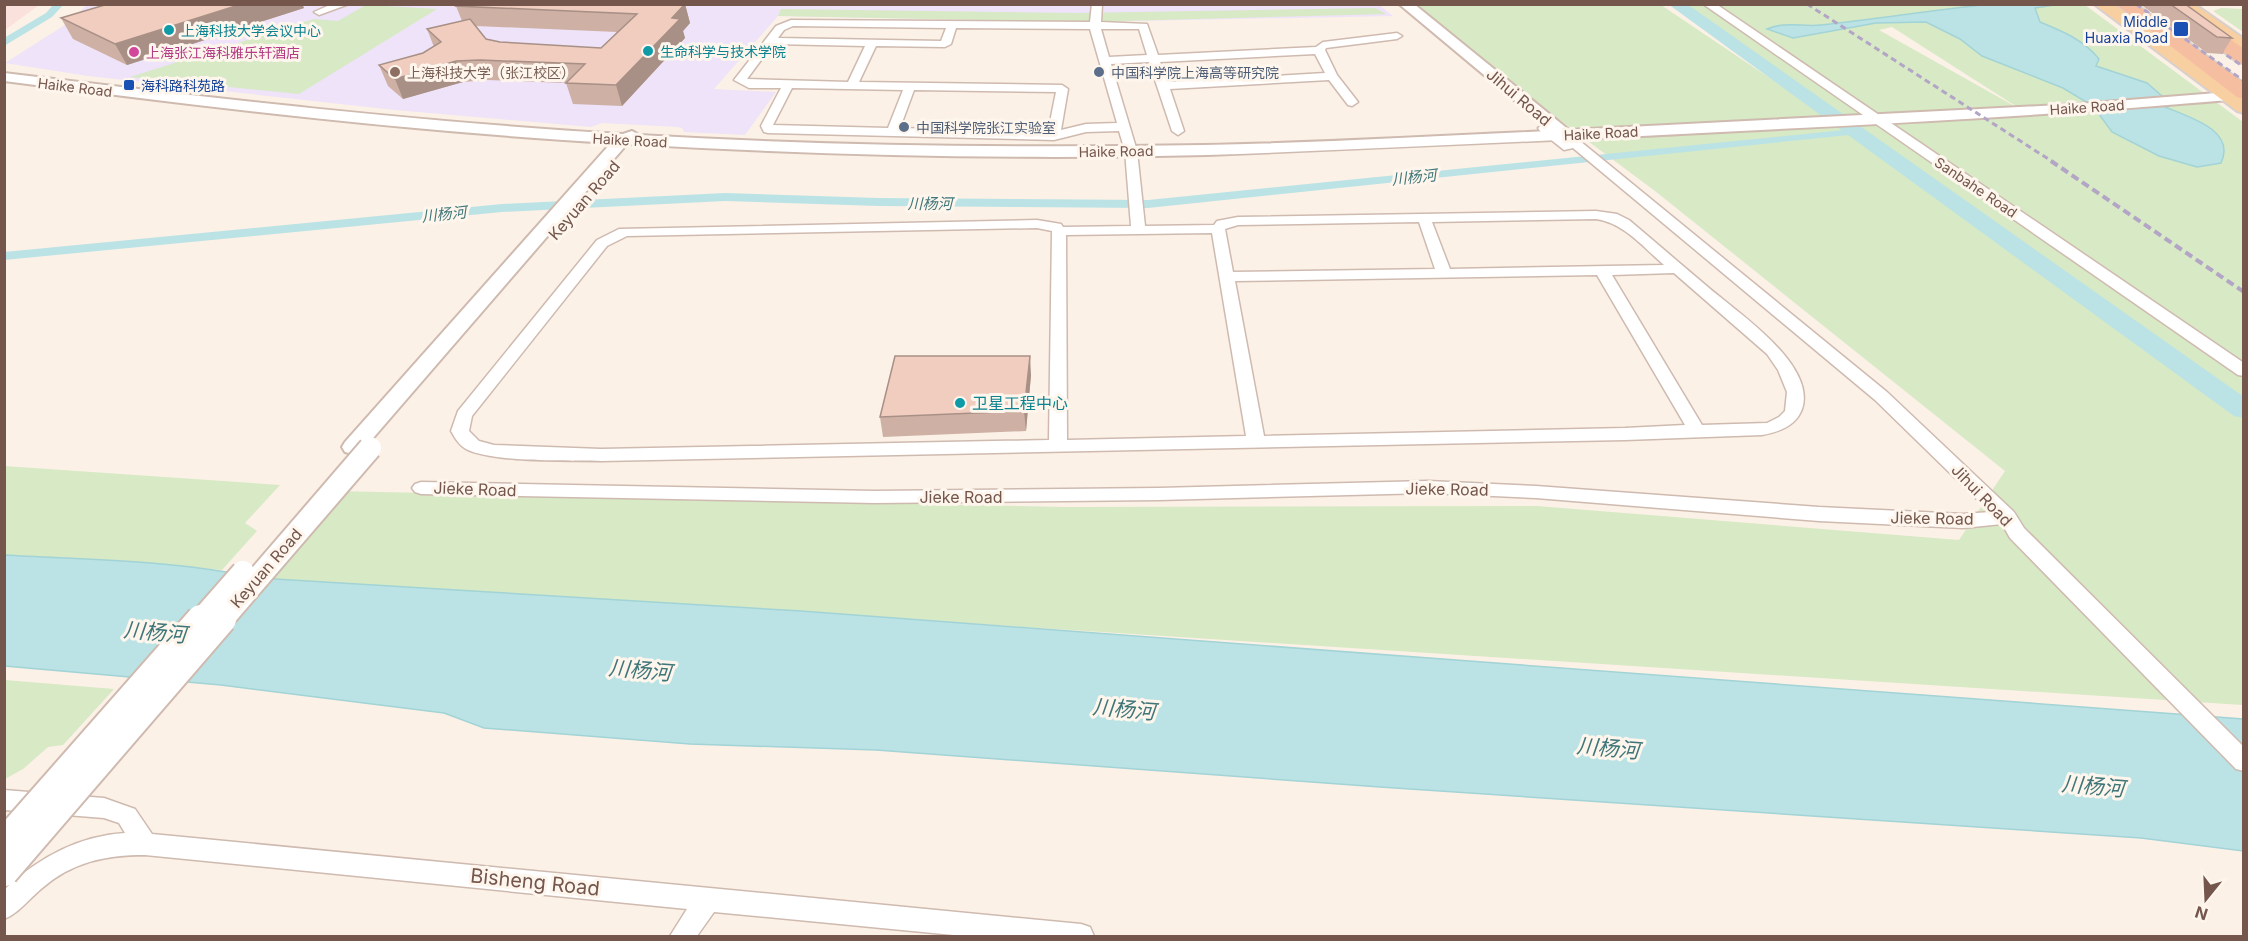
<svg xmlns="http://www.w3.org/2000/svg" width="2248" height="941" viewBox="0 0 2248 941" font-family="Inter,'Noto Sans SC',sans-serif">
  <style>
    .commercial { fill: #fbe1db }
    .education { fill: #eee3f8 }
    .green { fill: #d7e9c5; fill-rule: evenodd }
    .water { fill: #bbe3e5; stroke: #a2d3d6; stroke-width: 1.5 }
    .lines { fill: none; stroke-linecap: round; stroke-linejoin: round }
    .canal { fill: #bbe3e5; fill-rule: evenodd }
    .river { fill: #bbe3e5; fill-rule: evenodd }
    .minor-casing { stroke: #cfbab0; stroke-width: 3 }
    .tertiary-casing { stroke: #cfbab0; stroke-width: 4 }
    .primary-casing { stroke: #d8d0cd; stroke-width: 4 }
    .trunk-casing { stroke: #d8d0cd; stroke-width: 3 }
    .minor { fill: #fff; fill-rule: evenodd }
    .tertiary { fill: #fff; fill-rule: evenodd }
    .primary { fill: #f8cfa1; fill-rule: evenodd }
    .trunk { fill: #f6bea0; fill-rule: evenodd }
    .rail-far1 { stroke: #b3a5c5; stroke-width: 3; stroke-dasharray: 6 4; stroke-linecap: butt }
    .rail { stroke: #b3a5c5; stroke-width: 4; stroke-dasharray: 8 4.5; stroke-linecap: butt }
    .tertiary-bridge-far1-casing { stroke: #cfbab0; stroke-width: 26; stroke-linecap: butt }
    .tertiary-bridge-casing { stroke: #cfbab0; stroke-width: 32; stroke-linecap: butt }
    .tertiary-bridge-far1 { stroke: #fff; stroke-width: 22 }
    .tertiary-bridge { stroke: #fff; stroke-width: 28 }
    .wall { fill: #ceb0a4; fill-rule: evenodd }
    .shaded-wall { fill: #a89086 }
    .building { fill: #f0cdbf; stroke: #a89086; stroke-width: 1.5 }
    .transit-dot { fill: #1a4fb4; stroke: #fef6ed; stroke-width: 2 }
    .culture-dot { fill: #0f9aa8; stroke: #fef6ed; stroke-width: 2 }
    .hotel-dot { fill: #d1479c; stroke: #fef6ed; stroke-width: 2 }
    .education-dot { fill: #8d6e63; stroke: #fef6ed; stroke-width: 2 }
    .service-dot { fill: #5c6f8a; stroke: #fef6ed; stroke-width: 2 }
    .labels { text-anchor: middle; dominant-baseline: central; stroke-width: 6; stroke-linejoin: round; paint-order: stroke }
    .far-transit-label { font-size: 14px; fill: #164399; stroke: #fef6ed; text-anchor: end }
    .far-culture-label { font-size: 14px; fill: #0d838f; stroke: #fef6ed; text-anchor: start }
    .far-hotel-label { font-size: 14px; fill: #b23c85; stroke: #fef6ed; text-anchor: start }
    .far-education-label { font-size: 14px; fill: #785e54; stroke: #fef6ed; text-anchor: start }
    .far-service-label { font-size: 14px; fill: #4e5e75; stroke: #fef6ed; text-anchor: start }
    .far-street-label { font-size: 14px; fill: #74564c; stroke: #fef6ed }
    .far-water-label { font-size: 15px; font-style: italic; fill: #407679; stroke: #fef6ed }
    .street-label { font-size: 16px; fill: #74564c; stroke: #fef6ed }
    .culture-label { font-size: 16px; fill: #0d838f; stroke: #fef6ed; text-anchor: start }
    .near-street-label { font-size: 20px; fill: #74564c; stroke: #fef6ed }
    .near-water-label { font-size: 21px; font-style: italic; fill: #407679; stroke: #fef6ed }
  </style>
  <rect width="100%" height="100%" fill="#fcf1e6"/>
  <polygon class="commercial" points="5,4 39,4 39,5 5,30"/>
  <polygon class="education" points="88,4 1378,4 1393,16 1084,22 778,16 714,89 776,92 745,135 684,132 682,128 677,127 602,123 591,127 395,110 88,76 5,63 68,23"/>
  <g class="green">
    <polygon points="366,5 437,9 299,94 130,77 314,19 338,21"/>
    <path d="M1405,5H1661L2212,375L1687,5H2085L2243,122V705L258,578L333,491L1065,507L1537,506L1959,540L2005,471L1655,191ZM1892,27L2025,112L1879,30Z"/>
    <polygon points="1375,8 1386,14 1084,22 778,16 781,9 1078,13"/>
    <polygon points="2221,8 2243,9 2243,32 2213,11"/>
    <polygon points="4,466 280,485 245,523 257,531 222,570 162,564 5,555"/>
    <polygon points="5,680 114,689 63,745 48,747 23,769 5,779"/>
  </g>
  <g class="water">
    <path d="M1982,5H2054L2035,8L2040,22C2062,31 2084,40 2099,59L2096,66L2147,83L2162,96L2156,103C2180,115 2238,127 2221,163L2197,167L2159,156L2112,132L2093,106L2063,88L1982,56L1960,39L1926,22L1876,23L1793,38L1767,29C1786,21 1801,27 1821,25C1875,19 1928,11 1982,5Z"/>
    <path d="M4,555C89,560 175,560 258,578L801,611L2243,719V851L2141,838L1380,787L876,750L690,744L484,728L444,713L221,685L5,666Z"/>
  </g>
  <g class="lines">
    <g class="canal">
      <polygon points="54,4 64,4 52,17 4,46 4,38 46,13"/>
      <polygon points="1854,129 1860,132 1858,134 1148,208 879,206 725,201 502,212 4,260 4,252 502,204 725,193 879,198 1148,200"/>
    </g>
    <polygon class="river" points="1668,4 1687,4 2244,397 2244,418 2234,416"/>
    <defs>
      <g id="minor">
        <polygon points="332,4 349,4 319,15 314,12"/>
        <path d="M1092,4H1102L1101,22L1147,24L1158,55L1316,47L1323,42L1397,33L1402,36L1397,39L1326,48L1325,50L1337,75L1358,102L1352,106L1348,105L1329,80L1170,89L1184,131L1178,135L1172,131L1149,62L1111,64L1137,151L1145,226L1214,225L1217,221L1238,217L1596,211L1617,214L1629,220C1656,243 1682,265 1709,288C1737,312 1817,365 1802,409C1796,426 1779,432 1762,435L1625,440L601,461C569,460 493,463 466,449C459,445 455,438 451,431L458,411L597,240L619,229L1037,220L1061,224L1063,227L1131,226L1125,151L1119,131L1086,132L1054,140L768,133L764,132L761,126L781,88H749L734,80L776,26L791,20L1090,22ZM793,26L946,28L941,41L778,38L784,30ZM956,28L1090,29L1117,123L1086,124L1061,130L1068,89L1062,85L859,82L876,46L945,47L951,44ZM1101,29H1139L1147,55L1109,57ZM773,44L865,46L848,82L747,79ZM1315,54L1325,73L1168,82L1160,62ZM792,88L903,90L888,128L773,125ZM914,90L1056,92L1048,132L900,128ZM1596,219C1624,223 1643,247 1664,265L1450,269L1432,222ZM1419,222L1435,269L1233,272L1225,229L1238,225ZM1037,228L1052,231L1049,440L601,449L494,445L479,441L469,431L472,416L607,246L627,236ZM1212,233L1246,436L1067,440L1066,235ZM1674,273L1767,354L1778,370L1787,392L1785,411L1779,417L1767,423L1702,425L1612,275ZM1597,275L1685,425L1625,428L1264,436L1235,281Z"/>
        <polygon points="1703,4 1716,4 2244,363 2244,376 2238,375"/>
        <polygon points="1544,124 1559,134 1565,131 1569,132 1887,392 2014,512 2024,528 2244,747 2244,771 2236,769 2010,538 2002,524 1963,528 1819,521 1536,498 1428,493 1159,500 875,503 421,494 415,492 412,488 415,484 421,482 875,491 1159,488 1428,481 1536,486 1819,507 1963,514 1990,512 1875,400 1573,148 1564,150 1540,131 1538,128"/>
        <path d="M4,790L104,798L135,809L152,834L1081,924L1090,927L1094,936H964L714,912L697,936H670L687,909L145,855C105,855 72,862 41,889C29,899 19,913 4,919V890C38,858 78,836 125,833L119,823L104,818L4,810Z"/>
      </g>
      <path id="tertiary" d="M1399,4H1414L1569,130L2079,104L2229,92L2236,96L2229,100C2034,117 1838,126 1642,136C1497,143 1352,150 1207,155C1014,160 820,155 627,144L361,452L353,454L345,452L342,447L345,442L611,143C408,131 206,107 4,81V73C210,98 416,122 623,134L632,131L639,135C827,146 1015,148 1203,145C1319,143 1435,136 1551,131Z"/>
      <g id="primary">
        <polygon points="2094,4 2114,4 2244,98 2244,113 2237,111"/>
        <polygon points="2174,4 2194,4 2244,39 2244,52 2238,51"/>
      </g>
      <g id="trunk">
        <polygon points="2116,4 2136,4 2244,83 2244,99 2237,97"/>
        <polygon points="2159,4 2179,4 2244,49 2244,64 2237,62"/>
      </g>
    </defs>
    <use href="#minor" class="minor-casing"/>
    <use href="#tertiary" class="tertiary-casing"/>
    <use href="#primary" class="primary-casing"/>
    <use href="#trunk" class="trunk-casing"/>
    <use href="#minor" class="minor"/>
    <use href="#tertiary" class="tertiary"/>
    <use href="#primary" class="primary"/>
    <use href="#trunk" class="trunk"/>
    <g class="rail-far1">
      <polyline points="1807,4 2053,162"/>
      <polyline points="2136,4 2244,81"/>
      <polyline points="2210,44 2244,67"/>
    </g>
    <polyline class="rail" points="2051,161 2244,292"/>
    <defs>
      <g id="tertiary-bridge-far1">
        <polyline points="200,621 243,572"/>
        <polyline points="221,621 370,448"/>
      </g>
      <g id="tertiary-bridge">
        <polyline points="4,843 201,619"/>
        <polyline points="4,872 222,619"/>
      </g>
    </defs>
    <use href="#tertiary-bridge-far1" class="tertiary-bridge-far1-casing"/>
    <use href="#tertiary-bridge" class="tertiary-bridge-casing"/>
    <use href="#tertiary-bridge-far1" class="tertiary-bridge-far1"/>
    <use href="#tertiary-bridge" class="tertiary-bridge"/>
  </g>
  <g class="wall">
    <polygon points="96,4 302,4 304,8 127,65 73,39 61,18 99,7"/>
    <path d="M685,4L690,23L683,31L685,38L622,106L573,104L566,83L487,80L463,82L403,99L388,86L379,65L423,53L434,47L427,29L462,21L456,6ZM476,26L617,32L601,48L500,42L486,39Z"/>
    <polygon points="2140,4 2185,4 2232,38 2222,54 2207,53"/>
    <polygon points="1031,375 1026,431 883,437 880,417"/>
  </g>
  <g class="shaded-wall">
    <polygon points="242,4 302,4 304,8 127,65 115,44"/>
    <polygon points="685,4 690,23 683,31 685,38 622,106 616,85 672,18"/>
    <polygon points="456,61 463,82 403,99 395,79"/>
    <polygon points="1030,356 1031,375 1026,431 1024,411"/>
  </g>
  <g class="building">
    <polygon points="108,4 242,4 115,44 61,18"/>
    <polygon points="458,4 685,4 672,18 680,19 616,85 566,83 585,64 480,60 456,61 395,79 379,65 423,53 441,42 427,29 470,19 486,39 500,42 601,48 637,14 456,6"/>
    <polygon points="2170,4 2185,4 2232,38 2217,37"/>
    <polygon points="895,356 1030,356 1024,411 880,417"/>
  </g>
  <g class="transit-dot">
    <rect x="2173" y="21" width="16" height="16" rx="3"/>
    <rect x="123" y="79" width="12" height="12" rx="3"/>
  </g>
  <g class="culture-dot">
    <circle cx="169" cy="30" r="6"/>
    <circle cx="648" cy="51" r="6"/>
    <circle cx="960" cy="403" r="6"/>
  </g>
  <circle class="hotel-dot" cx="134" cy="52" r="6"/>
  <circle class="education-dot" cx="395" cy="72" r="6"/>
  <g class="service-dot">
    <circle cx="1099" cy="72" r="6"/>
    <circle cx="904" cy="127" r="6"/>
  </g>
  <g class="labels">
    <g class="far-transit-label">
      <text x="2168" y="21">Middle<tspan x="2168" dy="16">Huaxia Road</tspan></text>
      <text x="141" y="85" text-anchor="start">海科路科苑路</text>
    </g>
    <g class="far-culture-label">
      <text x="181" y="30">上海科技大学会议中心</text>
      <text x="660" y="51">生命科学与技术学院</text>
    </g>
    <g class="far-hotel-label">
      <text x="146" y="52">上海张江海科雅乐轩酒店</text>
    </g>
    <g class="far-education-label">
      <text x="407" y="72">上海科技大学（张江校区）</text>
    </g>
    <g class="far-service-label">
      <text x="1111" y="72">中国科学院上海高等研究院</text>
      <text x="916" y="127">中国科学院张江实验室</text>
    </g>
    <g class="far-street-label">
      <text transform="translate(75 87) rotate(7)">Haike Road</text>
      <text transform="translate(2087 107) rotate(-4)">Haike Road</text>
      <text transform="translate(1601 133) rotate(-3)">Haike Road</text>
      <text transform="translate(630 140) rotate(3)">Haike Road</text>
      <text transform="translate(1116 151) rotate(-1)">Haike Road</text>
      <text transform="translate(1976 187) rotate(34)">Sanbahe Road</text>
    </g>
    <g class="far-water-label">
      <text transform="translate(1414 177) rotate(-6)">川杨河</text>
      <text x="930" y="203">川杨河</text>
      <text transform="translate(444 214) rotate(-6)">川杨河</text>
    </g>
    <g class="street-label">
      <text transform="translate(1519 97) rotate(40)">Jihui Road</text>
      <text transform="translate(584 200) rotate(-49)">Keyuan Road</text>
      <text transform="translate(475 489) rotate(2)">Jieke Road</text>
      <text transform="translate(1447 489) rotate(1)">Jieke Road</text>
      <text transform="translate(1982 495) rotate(46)">Jihui Road</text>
      <text x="961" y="497">Jieke Road</text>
      <text transform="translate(1932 518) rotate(1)">Jieke Road</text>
      <text transform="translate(266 568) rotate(-49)">Keyuan Road</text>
    </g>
    <g class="culture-label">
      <text x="972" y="403">卫星工程中心</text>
    </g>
    <g class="near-street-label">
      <text transform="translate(535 882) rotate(6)">Bisheng Road</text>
    </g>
    <g class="near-water-label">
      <text transform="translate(155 632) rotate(5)">川杨河</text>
      <text transform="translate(640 670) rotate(5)">川杨河</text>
      <text transform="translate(1124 709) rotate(5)">川杨河</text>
      <text transform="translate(1608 748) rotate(5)">川杨河</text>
      <text transform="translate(2093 786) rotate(5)">川杨河</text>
    </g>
  </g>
  <rect width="2248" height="941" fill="none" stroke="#74564c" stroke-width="12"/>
  <g transform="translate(2206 899) rotate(198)" stroke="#fef6ed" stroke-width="4.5" paint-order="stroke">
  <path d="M0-4.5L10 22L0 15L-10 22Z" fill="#74564c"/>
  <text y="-9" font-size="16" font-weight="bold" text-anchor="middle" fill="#74564c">N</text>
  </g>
</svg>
